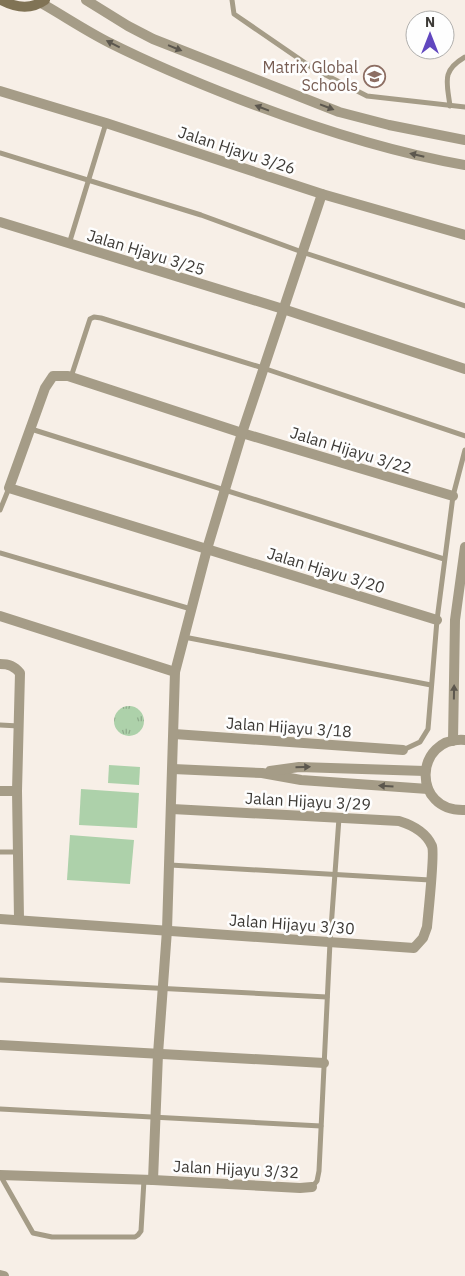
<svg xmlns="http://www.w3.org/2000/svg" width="465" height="1276" viewBox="0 0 465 1276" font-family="'IBM Plex Sans',sans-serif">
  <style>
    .grass { fill: url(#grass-tufts) }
    .pitch { fill: #add1aa }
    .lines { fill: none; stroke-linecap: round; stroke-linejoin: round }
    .service { stroke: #a59c87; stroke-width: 5 }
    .minor { stroke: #a59c87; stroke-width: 10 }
    .tertiary { stroke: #a59c87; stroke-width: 10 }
    .secondary { stroke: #807355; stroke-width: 10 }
    .oneway { fill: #5c574e }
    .labels { text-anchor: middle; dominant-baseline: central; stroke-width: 5; stroke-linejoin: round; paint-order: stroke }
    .education-label { font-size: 16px; fill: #785e54; stroke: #fefefe; text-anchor: end }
    .street-label { font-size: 16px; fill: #3d3a36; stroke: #fefefe }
  </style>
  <defs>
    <pattern id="grass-tufts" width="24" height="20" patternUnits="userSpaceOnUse" patternTransform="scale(1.25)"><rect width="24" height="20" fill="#add1aa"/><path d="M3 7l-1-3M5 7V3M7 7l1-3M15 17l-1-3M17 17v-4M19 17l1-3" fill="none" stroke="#8eab8b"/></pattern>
  </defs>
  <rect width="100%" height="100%" fill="#f7efe7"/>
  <circle class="grass" cx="129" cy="721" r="15"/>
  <g class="pitch">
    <polygon points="109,765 140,767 139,785 108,783"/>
    <polygon points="81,789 139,793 137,828 79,825"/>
    <polygon points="70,835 134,840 130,884 67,880"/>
  </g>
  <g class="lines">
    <g class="service">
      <polyline points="232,0 234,14 314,69 367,96 465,107"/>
      <path d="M450,106C447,82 441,71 465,57"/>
      <polyline points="0,153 201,215 302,252 465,306"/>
      <polyline points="69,244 106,123"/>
      <polyline points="71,377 90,319 94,317 101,318 263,368 465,436"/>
      <polyline points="31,429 444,559"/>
      <polyline points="0,510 9,488"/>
      <polyline points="0,553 191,609"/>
      <polyline points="184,637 431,685"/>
      <polyline points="0,725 19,726"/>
      <polyline points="403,750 420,742 428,729 437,620 453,496 465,450"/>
      <polyline points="0,852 18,852"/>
      <polyline points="170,865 430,880"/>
      <polyline points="0,980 327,997"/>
      <polyline points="0,1109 321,1126"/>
      <polyline points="0,1175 33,1233 52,1237 135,1237 138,1235 141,1231 144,1180"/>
      <polyline points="312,1187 317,1181 319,1171 330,942 339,818"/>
    </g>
    <g class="minor">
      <polyline points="0,91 106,123 322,194 465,235"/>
      <polyline points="0,222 283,309 465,369"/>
      <polyline points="0,616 175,672"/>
      <polyline points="437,620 9,488 45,388 53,376 68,376 242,433 453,496"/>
      <path d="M0,664C9,664 14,666 20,673L17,791L19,919"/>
      <polyline points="174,734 403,750"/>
      <path d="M465,740C414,736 411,812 465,810"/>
      <polyline points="453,741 455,620 465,547"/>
      <polyline points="173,769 262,773 301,780 428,789"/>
      <polyline points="270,771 299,767 425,771"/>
      <polyline points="0,791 17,791"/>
      <path d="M0,919L414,948L423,938L427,927C428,915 435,853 432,846C426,832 412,825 399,821L172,809"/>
      <polyline points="0,1045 324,1063"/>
      <polyline points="0,1175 153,1180 300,1188 312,1187"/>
      <polyline points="153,1180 158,1054 167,930 175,672 207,549 242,433 322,194"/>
      <polyline points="0,1275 4,1276"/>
    </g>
    <g class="tertiary">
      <polyline points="86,0 128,26 153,39 339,112 389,125 465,140"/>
      <path d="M41,3C64,16 86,31 110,43C152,64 195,82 239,99C312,127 388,152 465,165"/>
    </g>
    <path class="secondary" d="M1,0C16,8 31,10 45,0"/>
  </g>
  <defs><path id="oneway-solid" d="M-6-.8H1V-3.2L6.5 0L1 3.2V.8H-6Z" transform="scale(1.25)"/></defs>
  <g class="oneway">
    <use href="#oneway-solid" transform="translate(113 44) rotate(-153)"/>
    <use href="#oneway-solid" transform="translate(175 48) rotate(22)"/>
    <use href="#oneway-solid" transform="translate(327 107) rotate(21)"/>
    <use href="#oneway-solid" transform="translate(262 108) rotate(-159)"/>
    <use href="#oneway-solid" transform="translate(417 155) rotate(-167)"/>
    <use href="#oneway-solid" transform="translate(454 692) rotate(-89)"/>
    <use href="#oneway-solid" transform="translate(303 767) rotate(-1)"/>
    <use href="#oneway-solid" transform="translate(386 786) rotate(-176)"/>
  </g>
  <defs>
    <symbol id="school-ring" viewBox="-11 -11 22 22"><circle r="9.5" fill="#fefefe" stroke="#8d6e63" stroke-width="1.5"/><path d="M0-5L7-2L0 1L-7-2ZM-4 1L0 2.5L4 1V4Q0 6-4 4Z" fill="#8d6e63"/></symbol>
  </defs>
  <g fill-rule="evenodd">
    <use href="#school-ring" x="362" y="64" width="25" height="25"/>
  </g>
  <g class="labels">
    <g class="education-label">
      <text x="358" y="67">Matrix Global<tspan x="358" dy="18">Schools</tspan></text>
    </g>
    <g class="street-label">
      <text transform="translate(237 150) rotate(18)">Jalan Hjayu 3/26</text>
      <text transform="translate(146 252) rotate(17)">Jalan Hjayu 3/25</text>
      <text transform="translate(351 450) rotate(17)">Jalan Hijayu 3/22</text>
      <text transform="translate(326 570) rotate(17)">Jalan Hjayu 3/20</text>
      <text transform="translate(289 727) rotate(4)">Jalan Hijayu 3/18</text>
      <text transform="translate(308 801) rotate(3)">Jalan Hijayu 3/29</text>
      <text transform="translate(292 924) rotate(4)">Jalan Hijayu 3/30</text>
      <text transform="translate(236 1169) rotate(3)">Jalan Hijayu 3/32</text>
    </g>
  </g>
  <g transform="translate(430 35)"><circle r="24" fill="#fefefe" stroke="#b1b0ae"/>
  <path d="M0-4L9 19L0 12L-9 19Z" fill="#6147bf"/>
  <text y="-8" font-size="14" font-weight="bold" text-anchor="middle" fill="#3d3a36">N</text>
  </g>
</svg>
